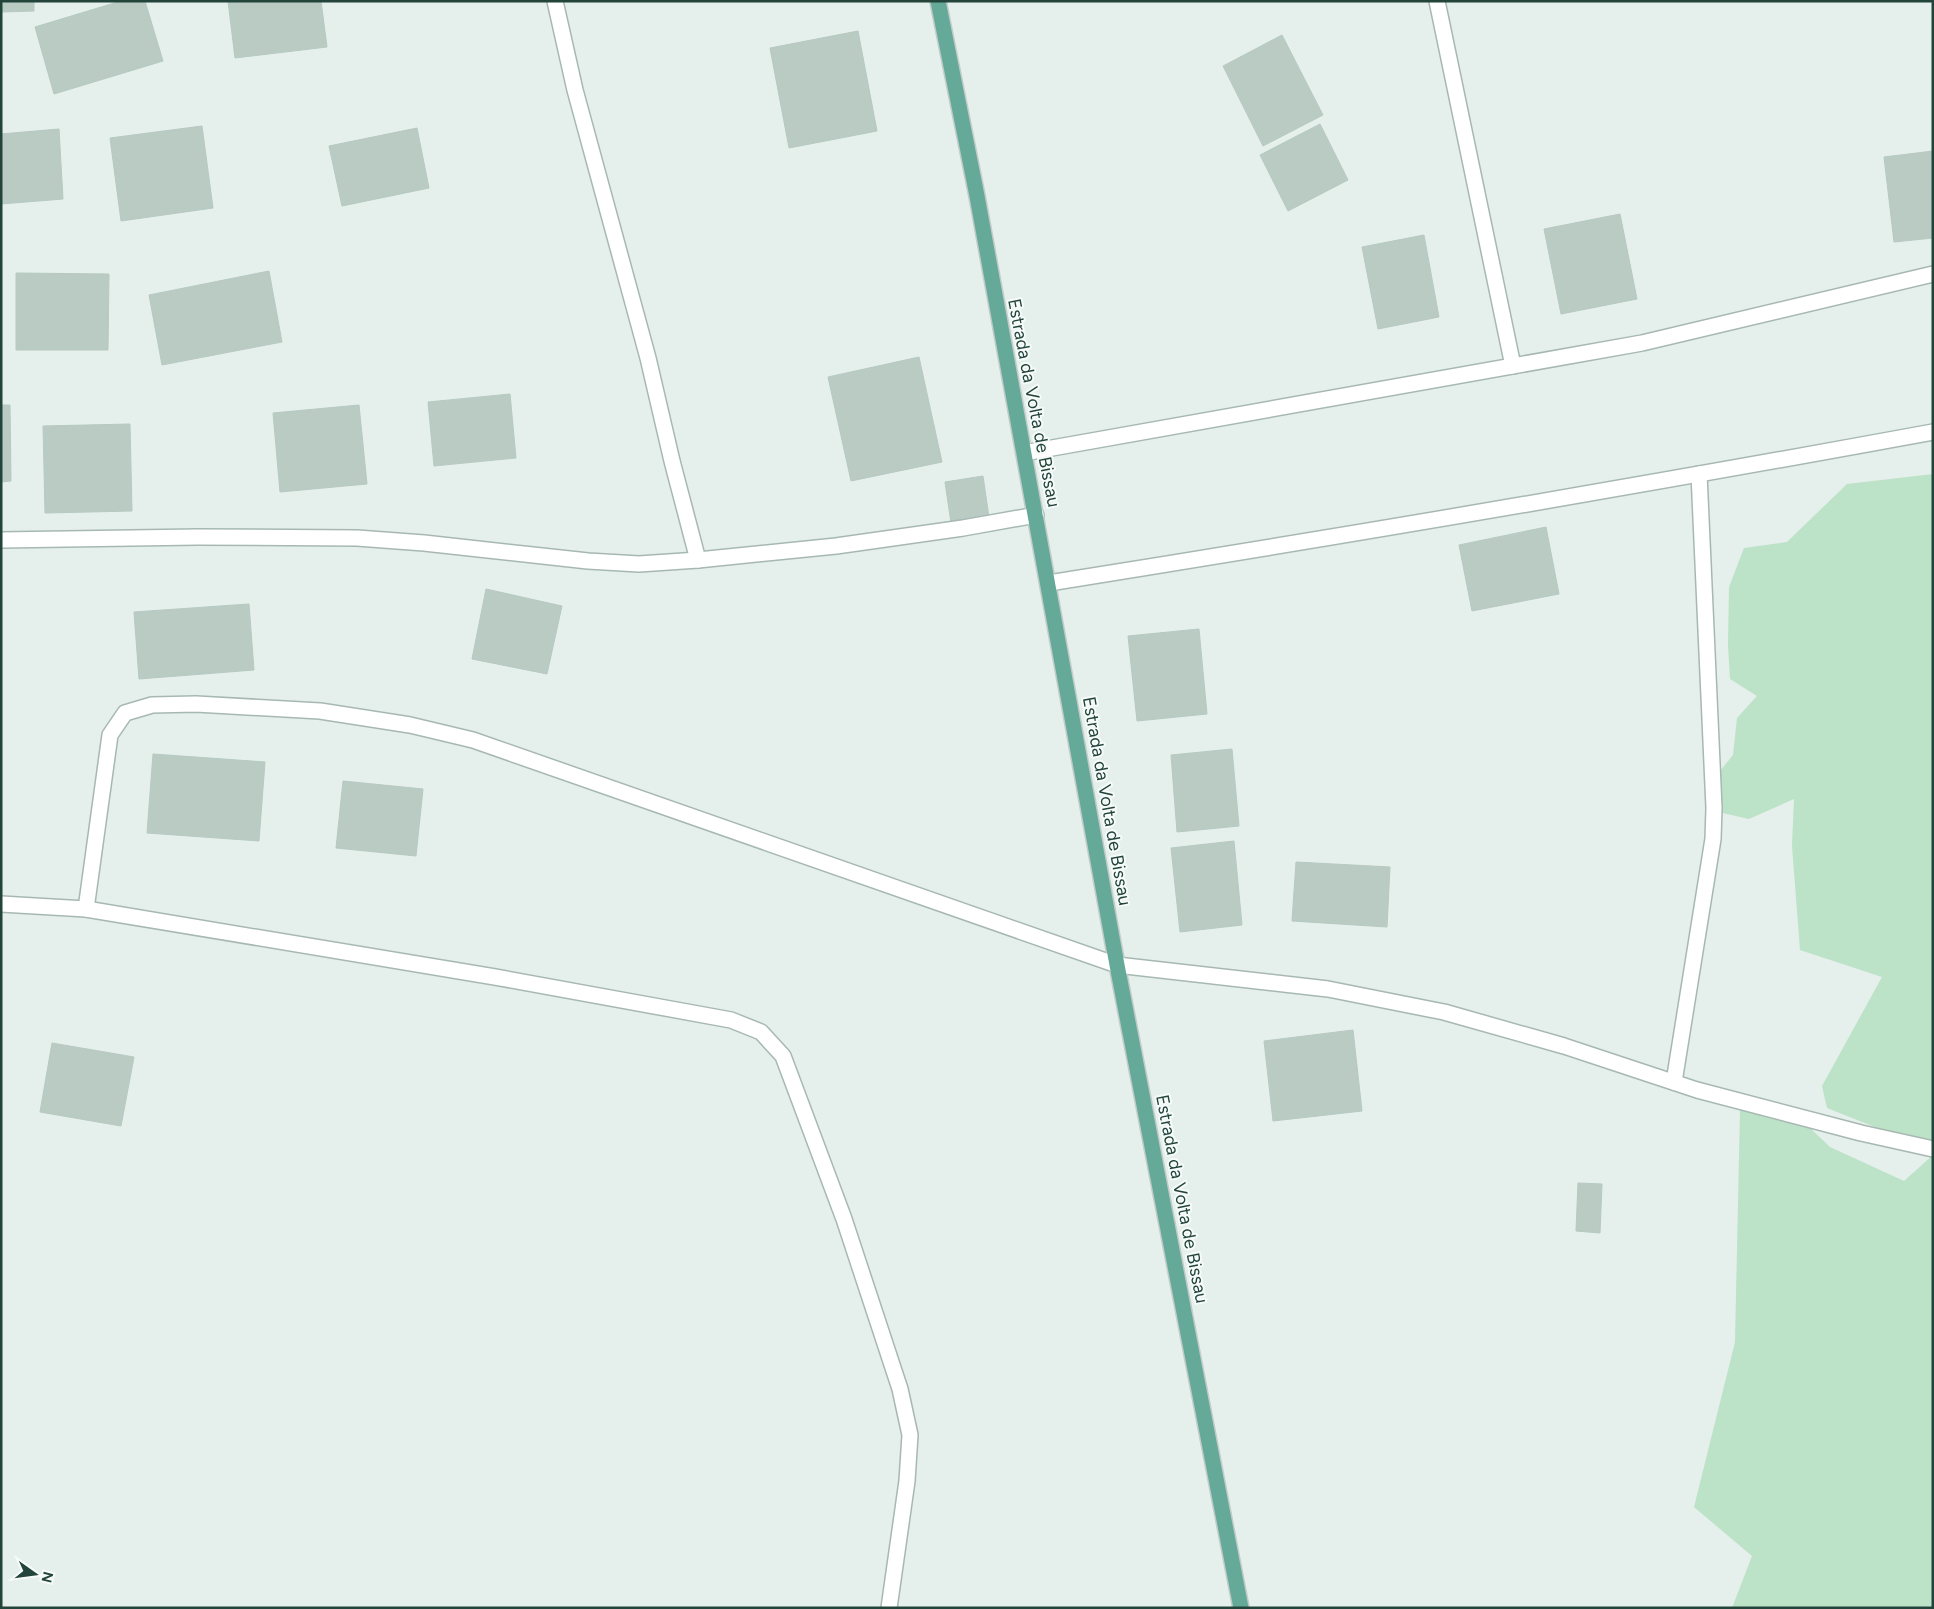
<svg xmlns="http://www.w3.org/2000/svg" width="1934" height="1609" viewBox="0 0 1934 1609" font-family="Figtree,sans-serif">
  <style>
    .green { fill: #bce2c7 }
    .building { fill: #bacbc4; stroke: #b6cac2 }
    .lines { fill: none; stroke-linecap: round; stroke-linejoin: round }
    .minor-casing { stroke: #a7b8b3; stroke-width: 18 }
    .major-casing { stroke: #c1cbc8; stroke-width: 18 }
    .minor { stroke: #fff; stroke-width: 15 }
    .major { stroke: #65a999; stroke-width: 15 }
    .labels { text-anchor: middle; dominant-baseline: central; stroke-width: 4; stroke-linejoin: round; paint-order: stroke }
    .street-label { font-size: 18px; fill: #22443b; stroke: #f6fbf9 }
  </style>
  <rect width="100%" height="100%" fill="#e5efeb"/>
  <g class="green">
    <polygon points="1933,474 1933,1150 1827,1108 1822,1086 1882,977 1800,950 1792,846 1794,799 1749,819 1714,811 1716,776 1733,755 1737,718 1757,696 1730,679 1728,645 1729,587 1744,548 1787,542 1847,484"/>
    <polygon points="1743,1103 1811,1129 1830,1147 1904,1181 1933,1155 1933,1608 1732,1608 1752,1556 1694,1507 1735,1342 1740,1111"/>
  </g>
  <g class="building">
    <polygon points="1,1 34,1 34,11 1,12"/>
    <polygon points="121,1 145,1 163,61 54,94 35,27"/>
    <polygon points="228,1 321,1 327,47 235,58"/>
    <polygon points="858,31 877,131 789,148 770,48"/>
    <polygon points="1282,35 1323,115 1263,146 1223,66"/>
    <polygon points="1320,124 1348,180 1288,211 1260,155"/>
    <polygon points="202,126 213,208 121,221 110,138"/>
    <polygon points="417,128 429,188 342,206 329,146"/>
    <polygon points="59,129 63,199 1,204 1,134"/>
    <polygon points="1933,151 1933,238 1894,242 1884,157"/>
    <polygon points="1620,214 1637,299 1561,314 1544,229"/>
    <polygon points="1424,235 1439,317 1378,329 1362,247"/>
    <polygon points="269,271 282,342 162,365 149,295"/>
    <polygon points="16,273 109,274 108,350 16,350"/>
    <polygon points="919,357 942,462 851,481 828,377"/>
    <polygon points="510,394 516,458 434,466 428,402"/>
    <polygon points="1,405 10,405 11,481 1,482"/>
    <polygon points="359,405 367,484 280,492 273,413"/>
    <polygon points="130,424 132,511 45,513 43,426"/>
    <polygon points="983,476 989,517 951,523 945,482"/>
    <polygon points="1546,527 1559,594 1472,611 1459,545"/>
    <polygon points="486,589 562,606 547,674 472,659"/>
    <polygon points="249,604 254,670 139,679 134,612"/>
    <polygon points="1199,629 1207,714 1137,721 1128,636"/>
    <polygon points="1232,749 1239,826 1177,832 1171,755"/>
    <polygon points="153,754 265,762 259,841 147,833"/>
    <polygon points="343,781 423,789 416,856 336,848"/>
    <polygon points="1234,841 1242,925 1180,932 1171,848"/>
    <polygon points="1296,862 1390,867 1387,927 1292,921"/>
    <polygon points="1353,1030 1362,1111 1273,1121 1264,1041"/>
    <polygon points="52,1043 134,1057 121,1126 40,1112"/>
    <polygon points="1578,1183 1602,1184 1600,1233 1576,1231"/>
  </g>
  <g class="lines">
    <defs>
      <g id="minor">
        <polyline points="555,1 575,90 648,358 672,461 698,560"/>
        <polyline points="1437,1 1513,366"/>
        <polyline points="1024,453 1642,343 1933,274"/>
        <polyline points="1,540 197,537 357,538 424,543 588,561 639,564 698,560 836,546 963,528 1036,515"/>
        <path d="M1049,583C1344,536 1639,486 1933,432"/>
        <polyline points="1,904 86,909 495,977 731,1020 761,1032 783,1056 844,1219 900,1389 910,1435 907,1481 889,1608"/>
        <polyline points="86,909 110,735 125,713 152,705 196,704 320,711 410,725 473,740 1117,965 1328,989 1444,1012 1564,1046 1697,1090 1861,1133 1933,1149"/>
        <polyline points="1674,1082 1713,839 1714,808 1699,474"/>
      </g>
      <polyline id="major" points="938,1 977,196 1117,965 1241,1608"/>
    </defs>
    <use href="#minor" class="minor-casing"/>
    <use href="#major" class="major-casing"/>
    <use href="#minor" class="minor"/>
    <use href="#major" class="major"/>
  </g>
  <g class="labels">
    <g class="street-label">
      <text transform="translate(1034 403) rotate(79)">Estrada da Volta de Bissau</text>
      <text transform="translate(1107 801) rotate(80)">Estrada da Volta de Bissau</text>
      <text transform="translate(1182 1199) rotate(79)">Estrada da Volta de Bissau</text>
    </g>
  </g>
  <rect width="1934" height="1609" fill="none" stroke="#22443b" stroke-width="5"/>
  <g transform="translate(35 1574) rotate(104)" stroke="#f6fbf9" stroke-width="4" paint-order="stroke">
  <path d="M0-4L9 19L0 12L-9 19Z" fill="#22443b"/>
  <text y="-8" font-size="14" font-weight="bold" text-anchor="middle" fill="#22443b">N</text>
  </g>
</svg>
